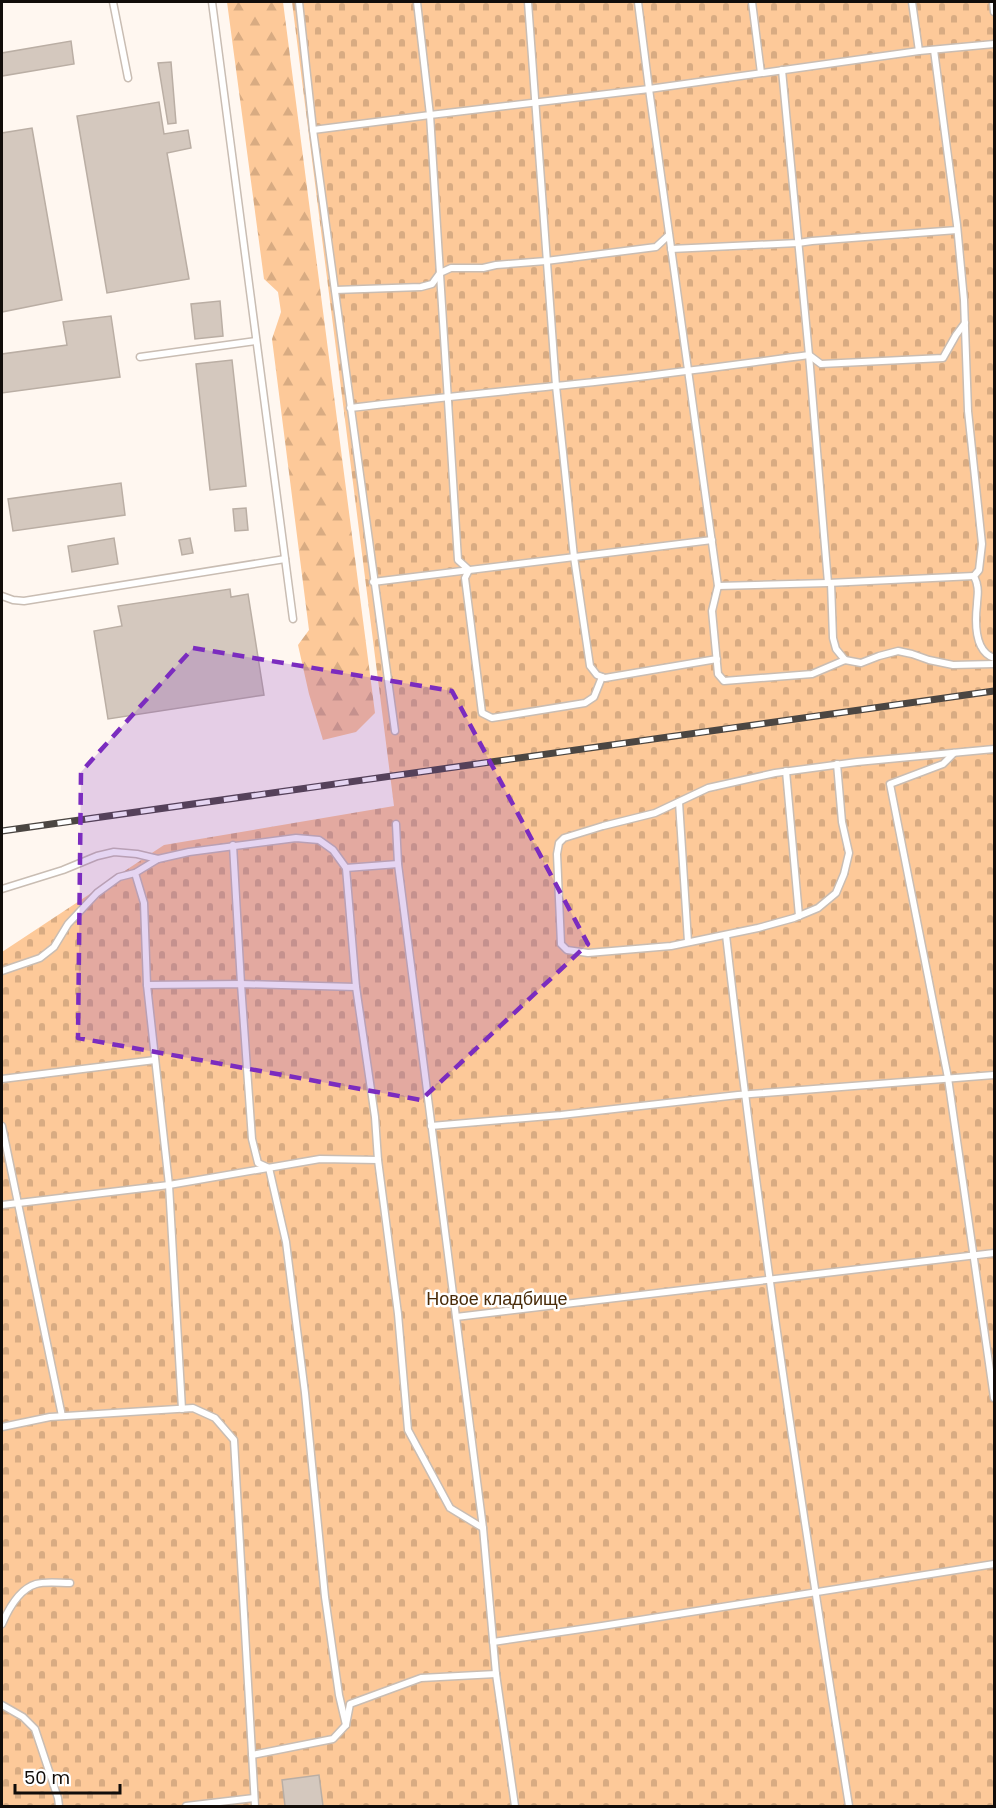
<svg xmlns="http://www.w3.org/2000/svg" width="996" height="1808" viewBox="0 0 996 1808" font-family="Poppins,sans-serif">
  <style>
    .forest { fill: url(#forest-firs) }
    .cemetery { fill: url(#cemetery-stones) }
    .building { fill: #d4c8be; stroke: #baaea4; stroke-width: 1.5 }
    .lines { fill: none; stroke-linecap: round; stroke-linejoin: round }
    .lane-casing { stroke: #c9bdb3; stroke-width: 9 }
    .lane { stroke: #fff; stroke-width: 6 }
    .rail-casing { stroke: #4b4642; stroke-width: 7 }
    .rail { stroke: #fff; stroke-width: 4.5; stroke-dasharray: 14; stroke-linecap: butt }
    .marked { fill: #7b2cbf; fill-opacity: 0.2; stroke: #7b2cbf; stroke-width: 4.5; stroke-dasharray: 12 8; stroke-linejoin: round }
    .labels { text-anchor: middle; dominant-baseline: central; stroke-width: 5; stroke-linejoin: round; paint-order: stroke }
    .park-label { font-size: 18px; fill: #492b09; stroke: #fff }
  </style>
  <defs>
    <pattern id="forest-firs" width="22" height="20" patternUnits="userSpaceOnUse" patternTransform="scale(1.5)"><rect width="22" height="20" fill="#fdc999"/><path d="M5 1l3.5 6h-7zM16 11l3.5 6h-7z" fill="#d8ab82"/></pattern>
    <pattern id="cemetery-stones" width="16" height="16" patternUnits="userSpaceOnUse" patternTransform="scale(1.5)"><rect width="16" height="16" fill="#fdc999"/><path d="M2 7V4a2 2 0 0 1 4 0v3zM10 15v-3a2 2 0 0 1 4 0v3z" fill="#d8ab82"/></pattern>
  </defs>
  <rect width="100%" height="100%" fill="#fff7f0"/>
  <polygon class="forest" points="227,2 283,2 375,713 356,732 323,740 309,694 298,645 309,630 272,339 281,312 278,292 264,279"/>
  <polygon class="cemetery" points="292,2 994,2 994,1806 2,1806 2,952 164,845 394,806"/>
  <g class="building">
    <polygon points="71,41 74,64 2,76 2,53"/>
    <polygon points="171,62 176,123 168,124 158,63"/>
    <polygon points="159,102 164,134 188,130 191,148 167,153 189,279 107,293 77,116"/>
    <polygon points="32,128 62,300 2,312 2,133"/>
    <polygon points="220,301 223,336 195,339 191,304"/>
    <polygon points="111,316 120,377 2,393 2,354 67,345 63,322"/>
    <polygon points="232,360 246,486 210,490 196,364"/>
    <polygon points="121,483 125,515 13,531 8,499"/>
    <polygon points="246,508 248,530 235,531 233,509"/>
    <polygon points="114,538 118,564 72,572 68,546"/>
    <polygon points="190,538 193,553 182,555 179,540"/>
    <polygon points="230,589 231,597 248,594 264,695 108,719 94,631 122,626 118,606"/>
    <polygon points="319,1775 323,1806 285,1806 282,1780"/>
  </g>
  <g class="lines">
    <defs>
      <g id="lane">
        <polyline points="113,2 128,78"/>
        <polyline points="212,2 293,619"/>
        <polyline points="299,2 313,130 395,731"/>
        <polyline points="528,2 556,386 574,557 590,666 597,675 605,678 717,659"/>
        <polyline points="638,2 649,89 718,586 712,611 718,674 724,681 812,674 845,660 861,663 879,656 898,651 912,654 929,660 953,665 994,664"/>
        <polyline points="752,2 761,73"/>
        <polyline points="912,2 919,51"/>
        <polyline points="993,2 994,12"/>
        <path d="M934,50L957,225L964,300L968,411L982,544L979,570L974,576C975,579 977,582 977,585C979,591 977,598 977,604C975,622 974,651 994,658"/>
        <polyline points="782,70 809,355 828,583"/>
        <polyline points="313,130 430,115 417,2"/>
        <polyline points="671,249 798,243 812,241 957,230"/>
        <polyline points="335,290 421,287 432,284 440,273 451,268 483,268 496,265 546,261 656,247 669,235"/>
        <polyline points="140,357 256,341"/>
        <path d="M350,408C418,400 487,393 555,386C640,378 724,366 809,355L821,364L943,358L956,335L965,323"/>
        <polyline points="373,582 712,540"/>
        <polyline points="831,583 833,638 836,649 845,660"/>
        <polyline points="718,586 828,583 974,576"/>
        <polyline points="2,596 13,600 24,601 285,559"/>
        <polyline points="602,677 594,697 585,703 492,718 482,713 465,578 469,570 458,560 430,115 649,89 919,51 994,44"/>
        <polyline points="954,753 943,764 890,784 948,1078 994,1398"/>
        <polyline points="837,764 842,822 849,853 844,874 836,893 818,908 794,918 758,928 671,946 588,953 567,950 561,944 557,854 559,843 564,838 603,826 655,813 708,788 775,773 857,762 994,749"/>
        <polyline points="786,771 799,916"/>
        <polyline points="679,802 688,942"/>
        <polyline points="396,824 398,864 483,1528"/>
        <polyline points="233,845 241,984 252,1139 258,1163 269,1168 286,1242 305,1393 325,1597 339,1695 346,1725"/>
        <polyline points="346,868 356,987 375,1117 378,1160 398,1314 408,1430 450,1508 483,1528 496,1674 515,1806"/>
        <polyline points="135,873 144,903 147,985 169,1185 182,1409"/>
        <polyline points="2,889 63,870 97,856 114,852 137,854 158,859"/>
        <path d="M726,935C759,1226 803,1517 849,1806"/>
        <polyline points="2,971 40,958 54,947 68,924 97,893 119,877 135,873 158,859 189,852 296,838 319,840 333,850 346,868 398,864"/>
        <polyline points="147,985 241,984 356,987"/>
        <polyline points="2,1079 155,1060"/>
        <polyline points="2,1126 62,1416"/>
        <polyline points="431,1126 561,1115 738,1095 994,1075"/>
        <polyline points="2,1205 169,1185 320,1159 378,1160"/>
        <polyline points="456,1317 994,1253"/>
        <polyline points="2,1427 50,1417 193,1408 215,1418 234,1440 255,1806"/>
        <path d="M2,1624C8,1610 19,1589 36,1584C46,1581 60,1583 70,1583"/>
        <polyline points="493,1642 602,1626 994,1564"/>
        <polyline points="2,1705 23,1717 35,1729 58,1798 59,1806"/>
        <polyline points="252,1755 333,1739 346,1725 350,1704 421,1678 496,1674"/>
        <polyline points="186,1806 254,1798"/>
      </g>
    </defs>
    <use href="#lane" class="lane-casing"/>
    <use href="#lane" class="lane"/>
    <defs>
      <polyline id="rail" points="2,831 994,691"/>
    </defs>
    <use href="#rail" class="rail-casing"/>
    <use href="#rail" class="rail"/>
  </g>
  <path class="marked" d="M193,648L452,691L588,944L421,1100L78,1038L81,772Z"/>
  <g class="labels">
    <g class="park-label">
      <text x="497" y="1298">Новое кладбище</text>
    </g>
  </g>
  <rect width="996" height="1808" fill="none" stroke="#110d0a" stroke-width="6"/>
  <path d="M15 1784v9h105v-9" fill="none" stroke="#110d0a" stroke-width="3"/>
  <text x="24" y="1784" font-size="18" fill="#110d0a" stroke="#ffffff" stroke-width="4.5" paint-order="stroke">50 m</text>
</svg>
